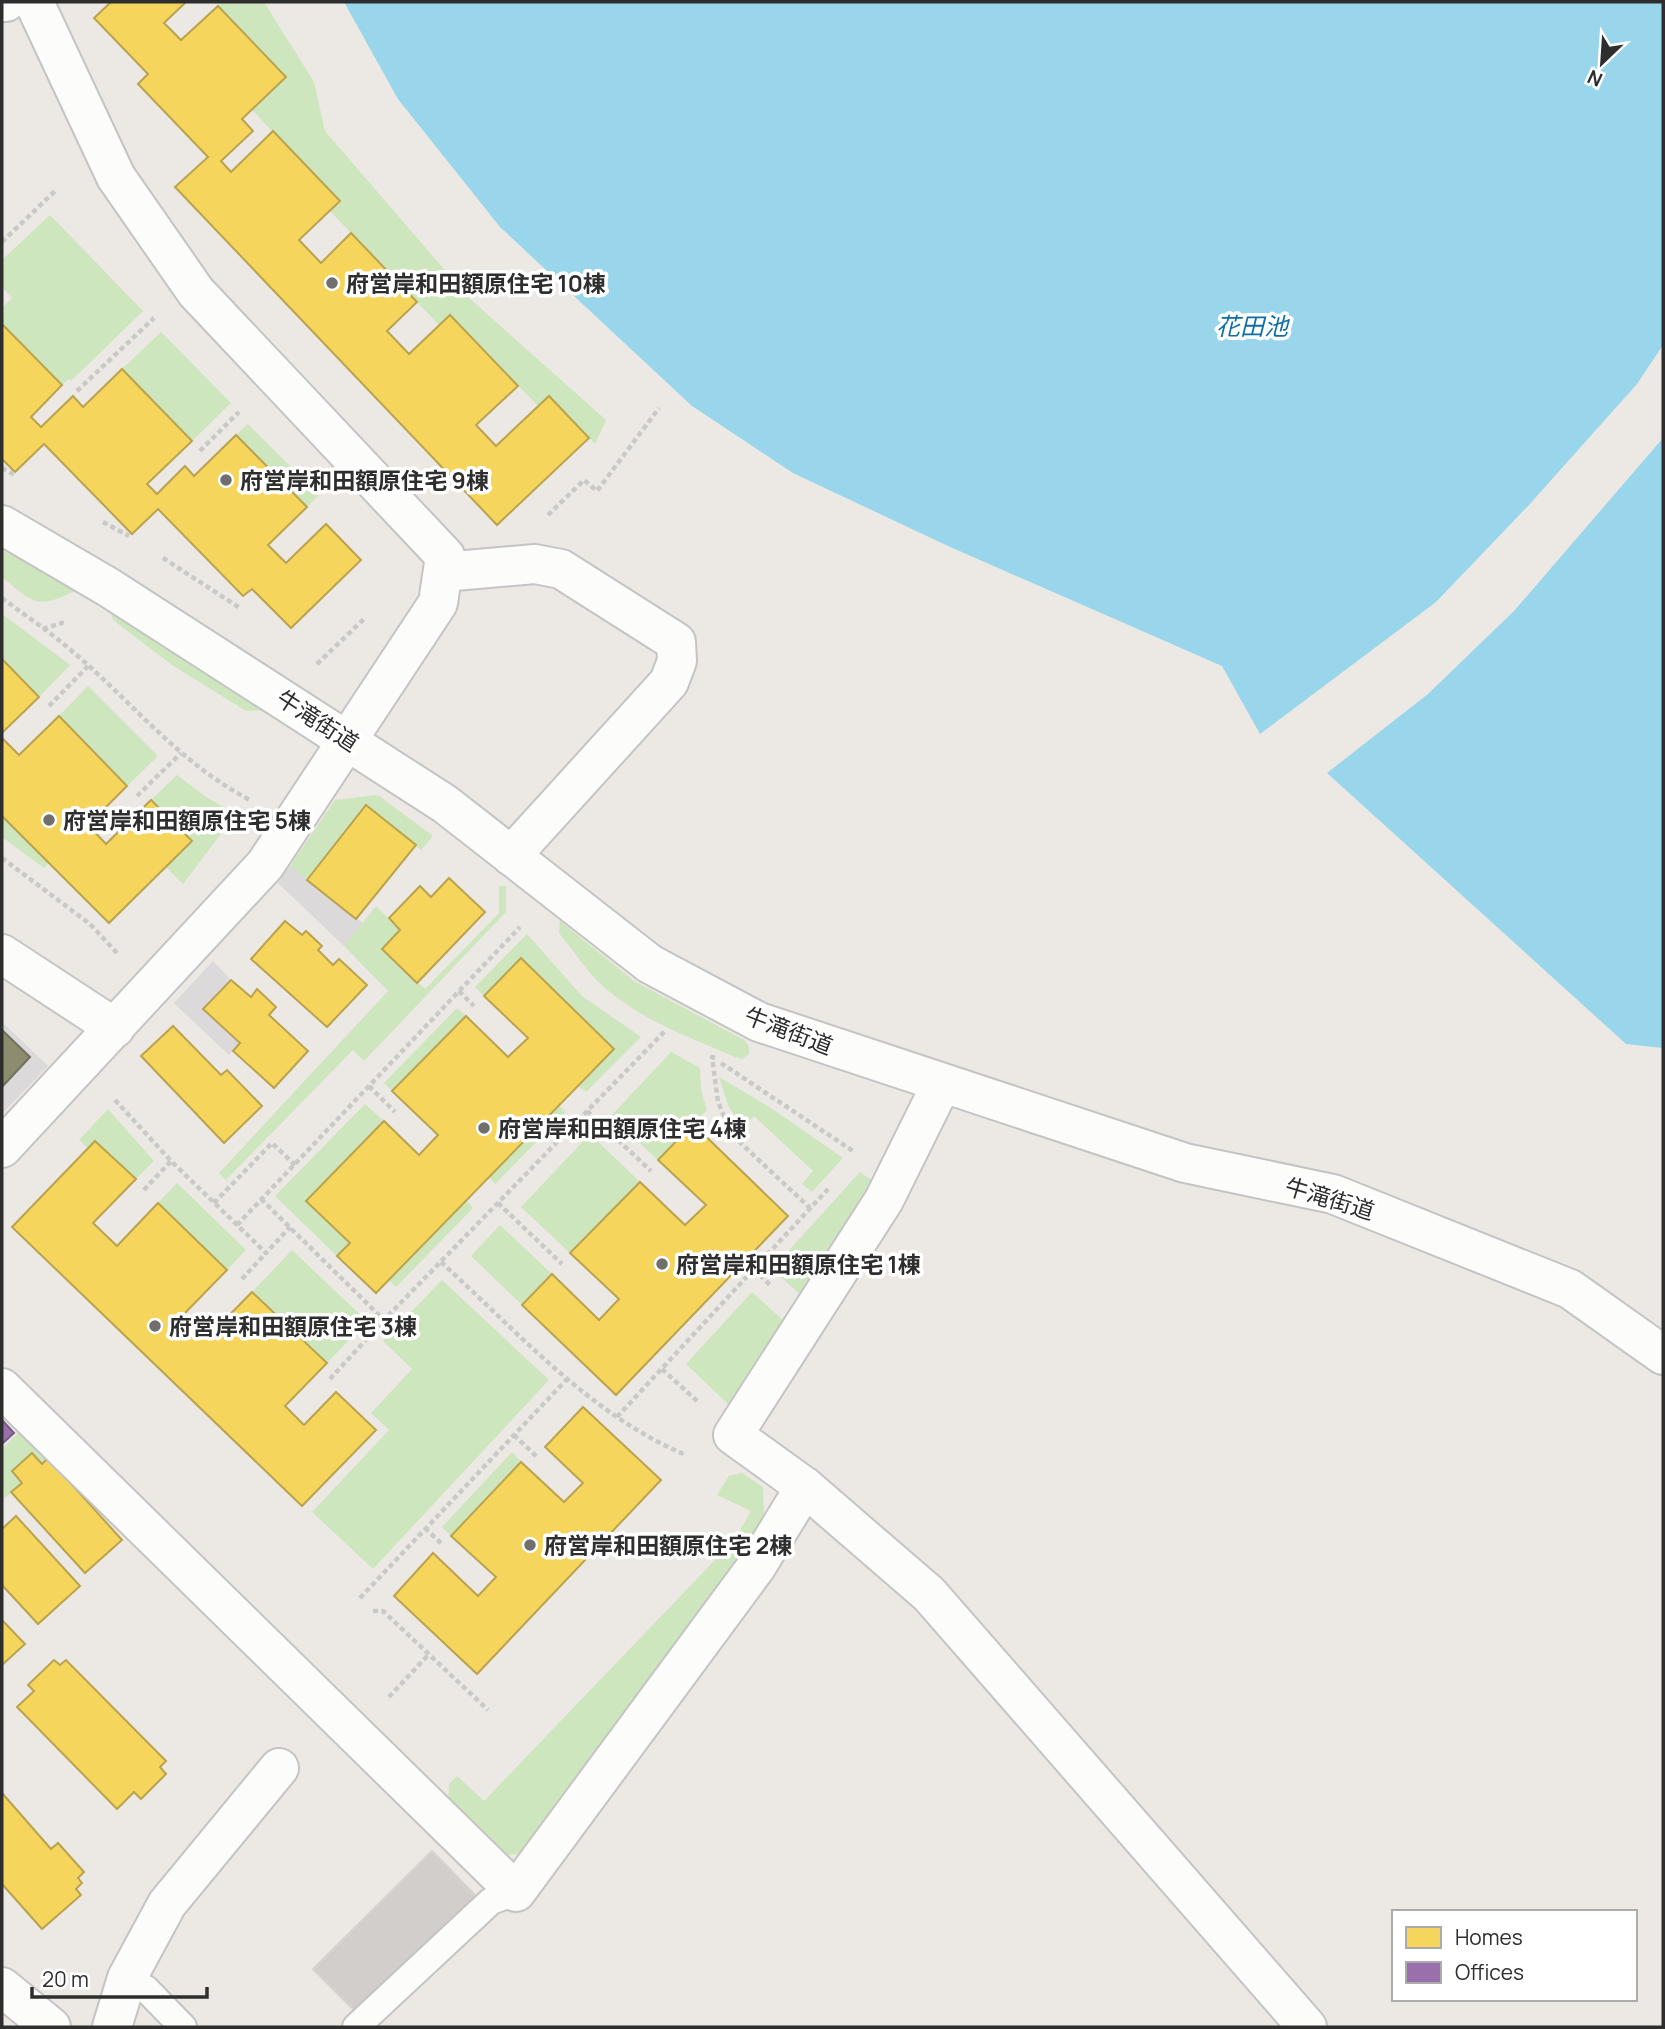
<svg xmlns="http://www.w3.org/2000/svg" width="1665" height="2029" viewBox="0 0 1665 2029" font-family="Manrope,'Noto Sans JP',sans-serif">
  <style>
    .industrial { fill: #dcd9db }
    .green { fill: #cee6be }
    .water { fill: #99d6ec }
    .homes { fill: #f6d55c; stroke: #baa34e; stroke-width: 2 }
    .offices { fill: #9970ab; stroke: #795c86; stroke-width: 2 }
    .industry { fill: #8c8c6e; stroke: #70705b; stroke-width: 2 }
    .building { fill: #d1cecb; stroke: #d7d4d0; stroke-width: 2 }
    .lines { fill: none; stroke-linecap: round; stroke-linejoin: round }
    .lane-casing { stroke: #c5c4c5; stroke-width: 30 }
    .street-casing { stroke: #c5c4c5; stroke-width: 42 }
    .path { stroke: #c9c9c8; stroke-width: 4.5; stroke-dasharray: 5 3.5; stroke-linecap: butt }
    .lane { stroke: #fcfcfb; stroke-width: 26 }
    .street { stroke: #fcfcfb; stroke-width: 38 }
    .poi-dot { fill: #706f6e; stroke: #fff; stroke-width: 2.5 }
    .labels { text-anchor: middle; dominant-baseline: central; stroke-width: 7; stroke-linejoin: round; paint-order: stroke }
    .poi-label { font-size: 23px; font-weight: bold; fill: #2e2e2e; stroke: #fff; text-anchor: start }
    .street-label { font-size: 23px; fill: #2e2e2e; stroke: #fff }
    .water-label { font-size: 24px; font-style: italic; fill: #0d6fa3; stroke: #fff }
  </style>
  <rect width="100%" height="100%" fill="#ece8e4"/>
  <g class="industrial">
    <polygon points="290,866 363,923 344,946 278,883"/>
    <polygon points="213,961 231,980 204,1009 240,1043 229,1055 174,1003"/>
    <polygon points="2,1022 48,1066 2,1114"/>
  </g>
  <g class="green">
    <polygon points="222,2 264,2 314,82 325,131 468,297 606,420 595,444 549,396 538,406 450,315 439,325 330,211 339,201 252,110 285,77 218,6"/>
    <polygon points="50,215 143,311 71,381 69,379 62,385 2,324 2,308 12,298 2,287 2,260"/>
    <polygon points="161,332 231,403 192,441 122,369"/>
    <polygon points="248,424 319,495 307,507 236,435"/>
    <path d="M2,550L77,590C36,610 35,604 2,577Z"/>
    <polygon points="110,610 264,710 246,711 172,665 113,620"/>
    <polygon points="2,614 70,665 39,697 2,659"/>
    <polygon points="88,686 158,756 127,786 59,716"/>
    <polygon points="177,775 206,797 236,814 183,884 166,867 192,841 151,800"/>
    <polygon points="378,795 433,836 421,850 366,806 307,880 290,866 335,800"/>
    <polygon points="2,816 49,863 44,868 2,837"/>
    <polygon points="499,886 506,886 506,912 364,1061 353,1050 226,1180 219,1173 388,991 344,946 376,906 400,930 383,949 425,989 499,913"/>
    <path d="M560,921L634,981L744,1040L749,1046V1054L742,1059L735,1057C691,1038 641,1020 605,988C587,972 574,951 559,933Z"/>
    <polygon points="527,934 582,996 641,1037 586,1092 578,1086 614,1049 521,958 484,996 475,987"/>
    <polygon points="457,1008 466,1016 392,1091 384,1083"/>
    <polygon points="671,1052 700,1068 701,1090 707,1110 658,1160 611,1116"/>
    <polygon points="719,1077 771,1108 843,1158 812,1192 802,1184 813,1171 754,1116 742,1128 728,1105"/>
    <polygon points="365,1104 384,1121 307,1201 350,1243 337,1256 275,1196"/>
    <polygon points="559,1106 566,1112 495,1184 489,1178"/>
    <polygon points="108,1109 154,1161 136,1179 95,1141 88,1148 79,1140"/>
    <polygon points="590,1134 640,1182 570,1253 521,1207"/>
    <polygon points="860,1172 874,1182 802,1296 772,1269"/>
    <polygon points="177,1183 246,1250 227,1270 158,1203"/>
    <polygon points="466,1200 473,1208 396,1287 389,1280"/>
    <polygon points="500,1225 552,1274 522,1305 471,1256"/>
    <polygon points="292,1250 367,1321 327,1363 252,1292"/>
    <polygon points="442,1280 549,1380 373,1569 312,1512 389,1430 371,1413 412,1369 383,1341"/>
    <polygon points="752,1292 785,1322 730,1406 686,1364"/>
    <polygon points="21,1430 50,1457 42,1464 32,1453 12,1471 22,1483 4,1499 2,1449"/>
    <polygon points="512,1452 521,1462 451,1536 442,1527"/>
    <polygon points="742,1473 763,1487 764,1516 729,1569 523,1854 502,1855 448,1806 449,1784 457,1776 484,1801 735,1539 751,1511 717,1495 729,1476"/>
  </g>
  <g class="water">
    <polygon points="344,2 1663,2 1663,345 1637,384 1528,506 1436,602 1260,734 1222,666 948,546 793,473 692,406 500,227 398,99"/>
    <polygon points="1663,438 1663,1048 1626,1044 1327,773 1428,694 1514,611"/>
  </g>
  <g class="homes">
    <polygon points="111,2 186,2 164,23 181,40 218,6 286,77 242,119 253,131 221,161 231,172 273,131 340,201 299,240 321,263 351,233 417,302 387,331 409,354 450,315 518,386 476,425 496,446 549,396 589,438 497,525 175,187 208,157 138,84 148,74 94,18"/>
    <polygon points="2,324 62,385 31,417 41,427 73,396 83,407 122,369 192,441 147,484 157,494 185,466 194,476 236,435 307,507 268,545 286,563 326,524 361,560 291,628 252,589 243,596 158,509 132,534 44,444 15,472 2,459"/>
    <polygon points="2,659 39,697 2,733"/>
    <polygon points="59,716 127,786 88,825 106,844 151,800 192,841 109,923 2,816 2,738 19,755"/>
    <polygon points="366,805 416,845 356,919 307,880"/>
    <polygon points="449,878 485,912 417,983 382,949 400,930 389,918 420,886 431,897"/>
    <polygon points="285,921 302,935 306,931 322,946 318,950 333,965 339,959 367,985 327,1027 251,959"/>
    <polygon points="521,958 614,1049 376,1293 337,1256 350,1243 306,1201 384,1121 419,1155 438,1135 392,1091 466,1016 508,1057 528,1038 484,996"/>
    <polygon points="231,980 251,997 257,989 276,1007 269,1015 308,1051 274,1088 233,1051 240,1043 203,1009"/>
    <polygon points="173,1026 221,1075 227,1070 262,1106 224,1143 141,1056"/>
    <polygon points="693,1124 788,1216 616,1395 522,1305 552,1274 599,1320 619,1299 570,1253 640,1182 685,1225 706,1205 658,1160"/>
    <polygon points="95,1141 136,1179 93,1223 117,1246 158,1203 227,1270 184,1314 208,1337 252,1292 327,1363 285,1406 304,1425 336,1392 376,1430 302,1506 12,1227"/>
    <polygon points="583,1407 661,1480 477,1674 394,1596 433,1553 478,1596 496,1577 451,1536 521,1462 564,1502 583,1483 545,1447"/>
    <polygon points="32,1453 42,1464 48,1458 122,1540 85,1573 11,1492 22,1483 12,1471"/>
    <polygon points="16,1516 80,1586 38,1624 2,1585 2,1529"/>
    <polygon points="2,1620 25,1644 2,1665"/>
    <polygon points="54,1660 60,1665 66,1660 166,1761 160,1767 166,1774 141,1799 134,1792 117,1809 17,1707 34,1691 28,1685"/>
    <polygon points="2,1793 51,1849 58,1843 84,1872 78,1878 82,1883 76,1889 81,1895 42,1929 2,1884"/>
  </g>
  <polygon class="offices" points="2,1420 14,1433 2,1444"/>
  <polygon class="industry" points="2,1030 30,1057 2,1087"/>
  <polygon class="building" points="432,1851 478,1898 359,2015 313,1969"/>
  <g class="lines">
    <defs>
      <g id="lane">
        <polyline points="127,1978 146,1989 183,2027"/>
        <polyline points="356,2027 491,1901 516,1892"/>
      </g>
      <g id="street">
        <polyline points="2,2 6,2"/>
        <polyline points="2,525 108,587 445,804 650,964 759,1022 1185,1163 1333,1194 1570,1289 1663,1355"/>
        <polyline points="443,572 535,564 561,569 676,642 677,661 669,682 511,856"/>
        <polyline points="2,954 115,1028"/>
        <polyline points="942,1083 884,1200 733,1435 805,1487 929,1594 1307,2027"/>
        <polyline points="2,1148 265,865 438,603 445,556 196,292 116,177 34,2"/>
        <polyline points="2,1388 516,1892 756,1567 805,1487"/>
        <polyline points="2,1987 51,2027"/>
        <polyline points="112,2027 127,1978 167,1904 279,1768"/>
      </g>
    </defs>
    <use href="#lane" class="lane-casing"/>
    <use href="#street" class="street-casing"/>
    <g class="path">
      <polyline points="2,242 56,190"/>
      <polyline points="77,391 154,318"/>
      <polyline points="200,451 239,412"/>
      <polyline points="2,468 15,475"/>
      <polyline points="548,515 584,480 597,491 659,408"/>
      <polyline points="103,522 129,536"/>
      <polyline points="163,558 240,608"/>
      <path d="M2,598C23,614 46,629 66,646C128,697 177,762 250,800"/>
      <polyline points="43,629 65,622"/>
      <polyline points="317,664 364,619"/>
      <polyline points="49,706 88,666"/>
      <polyline points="137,796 181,753"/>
      <polyline points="2,858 90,924 117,953"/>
      <polyline points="459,991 474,1006"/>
      <polyline points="715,1058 712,1057 718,1102 732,1135 810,1208"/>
      <polyline points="721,1063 853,1151"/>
      <polyline points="369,1086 395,1112"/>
      <polyline points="115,1100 171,1161 266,1253 290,1227"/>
      <polyline points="587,1111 651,1171"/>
      <polyline points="144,1190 171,1161"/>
      <polyline points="261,1199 384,1320 665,1031"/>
      <polyline points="214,1203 272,1143 295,1165"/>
      <polyline points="498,1203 562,1264"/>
      <polyline points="237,1225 520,927"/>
      <path d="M441,1262C517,1331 590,1415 686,1455"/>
      <polyline points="754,1269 770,1285"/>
      <polyline points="242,1279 266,1253"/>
      <polyline points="662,1369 697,1401"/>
      <polyline points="330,1379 384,1320"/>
      <polyline points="617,1417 828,1189"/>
      <polyline points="514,1435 537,1457"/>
      <polyline points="425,1528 443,1545"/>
      <polyline points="360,1598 568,1378"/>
      <polyline points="373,1611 383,1611 488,1710"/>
      <polyline points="389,1697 429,1654"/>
    </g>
    <use href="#lane" class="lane"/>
    <use href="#street" class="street"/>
  </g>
  <g class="poi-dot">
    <circle cx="332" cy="283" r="7"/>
    <circle cx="226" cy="480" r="7"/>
    <circle cx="49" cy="820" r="7"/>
    <circle cx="484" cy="1128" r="7"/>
    <circle cx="662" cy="1264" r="7"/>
    <circle cx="155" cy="1326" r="7"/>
    <circle cx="530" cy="1545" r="7"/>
  </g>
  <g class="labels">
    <g class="poi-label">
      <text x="346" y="283">府営岸和田額原住宅 10棟</text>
      <text x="240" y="480">府営岸和田額原住宅 9棟</text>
      <text x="63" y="820">府営岸和田額原住宅 5棟</text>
      <text x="498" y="1128">府営岸和田額原住宅 4棟</text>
      <text x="676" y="1264">府営岸和田額原住宅 1棟</text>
      <text x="169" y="1326">府営岸和田額原住宅 3棟</text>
      <text x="544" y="1545">府営岸和田額原住宅 2棟</text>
    </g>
    <g class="street-label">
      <text transform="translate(318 720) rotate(33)">牛滝街道</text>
      <text transform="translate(789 1030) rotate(21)">牛滝街道</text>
      <text transform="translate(1330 1198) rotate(17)">牛滝街道</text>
    </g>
    <g class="water-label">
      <text x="1252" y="325">花田池</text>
    </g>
  </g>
  <rect width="1665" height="2029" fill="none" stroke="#2e2e2e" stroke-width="7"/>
  <rect x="1392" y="1910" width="245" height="91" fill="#ffffff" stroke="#ababab" stroke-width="2"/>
  <rect x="1406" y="1927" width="35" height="21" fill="#f6d55c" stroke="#ababab" stroke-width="2"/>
  <text x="1455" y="1945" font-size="21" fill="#2e2e2e">Homes</text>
  <rect x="1406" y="1962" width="35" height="21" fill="#9970ab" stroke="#ababab" stroke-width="2"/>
  <text x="1455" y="1980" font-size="21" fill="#2e2e2e">Offices</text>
  <g transform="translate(1602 63) rotate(205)" stroke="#ffffff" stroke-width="5" paint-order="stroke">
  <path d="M0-5L12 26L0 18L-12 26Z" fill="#2e2e2e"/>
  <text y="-10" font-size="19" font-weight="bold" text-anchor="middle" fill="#2e2e2e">N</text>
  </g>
  <path d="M32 1987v10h175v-10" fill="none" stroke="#2e2e2e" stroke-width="3.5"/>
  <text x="42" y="1987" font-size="21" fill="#2e2e2e" stroke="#ffffff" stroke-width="5" paint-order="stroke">20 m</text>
</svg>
